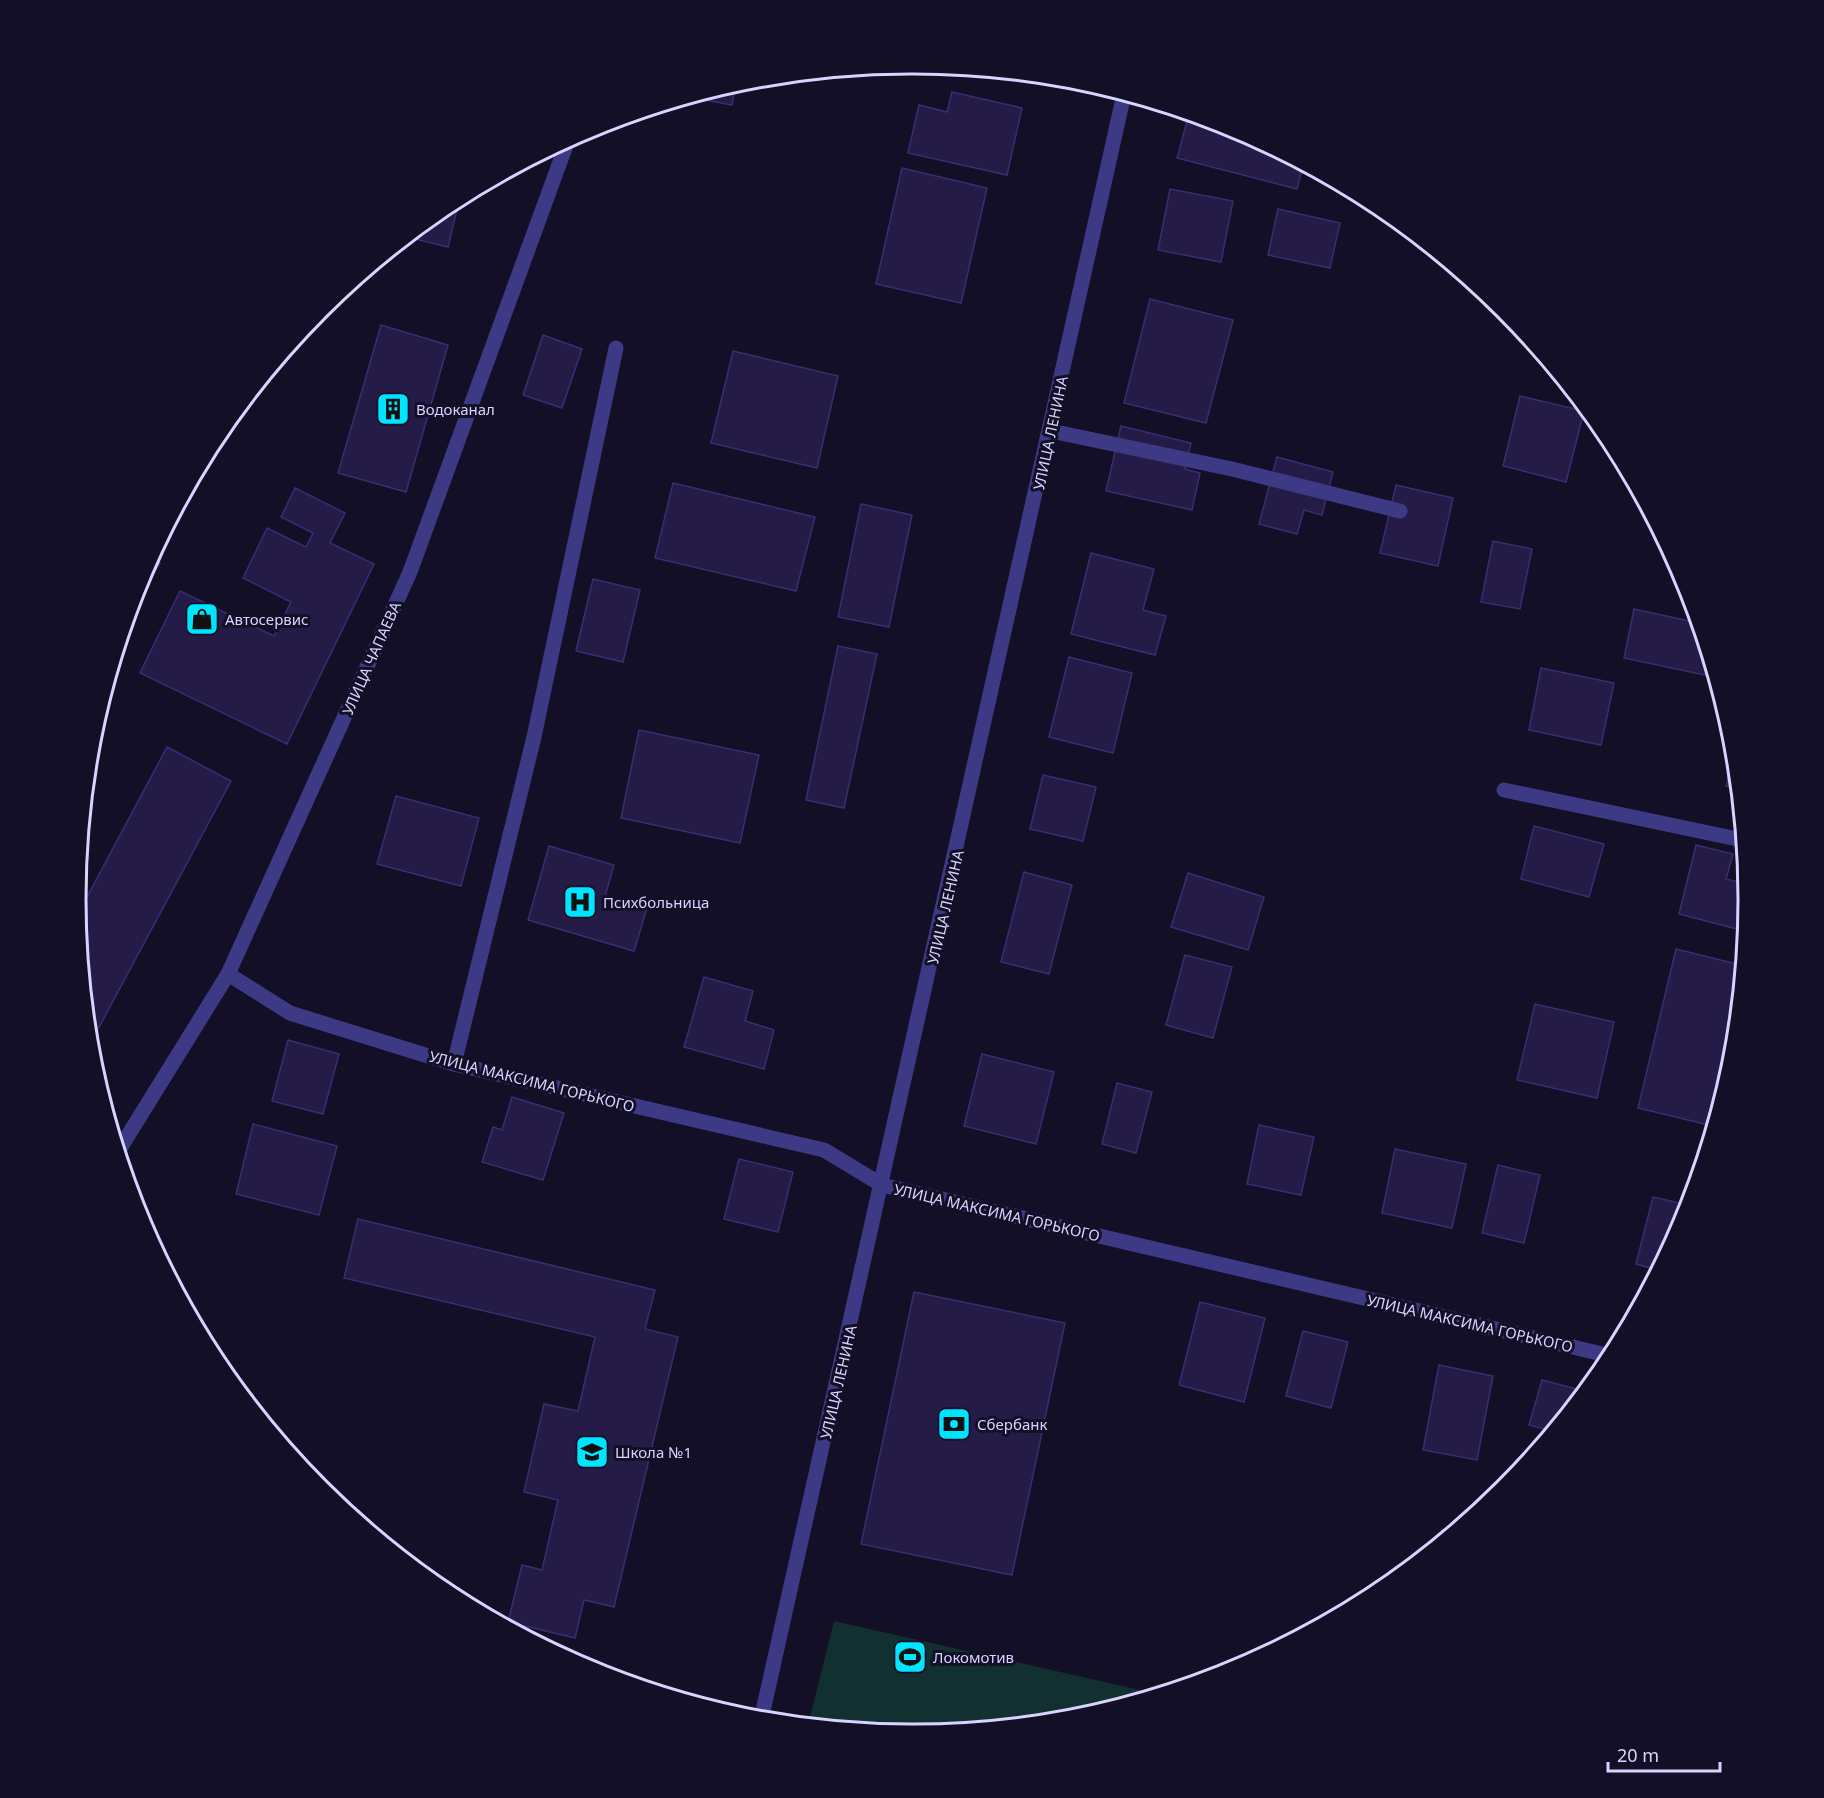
<svg xmlns="http://www.w3.org/2000/svg" width="1824" height="1798" viewBox="0 0 1824 1798" font-family="'Noto Sans',sans-serif">
  <style>
    .green { fill: #12302f }
    .building { fill: #241b47; stroke: #3b2d73; stroke-width: 1.5 }
    .lines { fill: none; stroke-linecap: round; stroke-linejoin: round }
    .minor { stroke: #3d3a85; stroke-width: 15 }
    .labels { text-anchor: middle; dominant-baseline: central; stroke-width: 6; stroke-linejoin: round; paint-order: stroke }
    .poi-label { font-size: 15px; fill: #d9d4ff; stroke: #130f26; text-anchor: start }
    .street-label { font-size: 15px; fill: #d9d4ff; stroke: #130f26 }
    .rim { fill: none; stroke: #d9d4ff; stroke-width: 3 }
  </style>
  <rect width="100%" height="100%" fill="#130f26"/>
  <polygon class="green" points="834,1621 1158,1694 1075,1719 912,1735 808,1725"/>
  <g class="building">
    <polygon points="736,83 732,105 690,97"/>
    <polygon points="952,92 1022,108 1007,175 908,153 919,105 947,112"/>
    <polygon points="1189,114 1232,127 1303,165 1297,189 1177,158"/>
    <polygon points="902,168 987,188 961,303 876,284"/>
    <polygon points="1170,189 1233,201 1221,262 1158,250"/>
    <polygon points="460,197 448,247 407,237 448,204"/>
    <polygon points="1278,209 1340,223 1330,268 1268,255"/>
    <polygon points="1150,299 1233,320 1206,423 1124,403"/>
    <polygon points="381,325 448,345 406,492 338,473"/>
    <polygon points="543,335 582,349 562,408 523,395"/>
    <polygon points="733,351 838,376 817,468 711,443"/>
    <polygon points="1520,396 1584,411 1566,482 1503,466"/>
    <polygon points="1121,426 1191,443 1185,469 1200,473 1192,510 1106,491"/>
    <polygon points="1277,457 1333,472 1322,515 1304,510 1297,534 1259,524"/>
    <polygon points="673,483 815,517 796,591 655,558"/>
    <polygon points="1396,485 1453,498 1438,566 1380,553"/>
    <polygon points="295,488 345,513 330,543 374,564 287,744 140,673 180,591 274,636 291,602 243,578 267,528 306,547 313,533 281,517"/>
    <polygon points="861,504 912,515 889,627 838,617"/>
    <polygon points="1493,541 1532,549 1520,609 1481,602"/>
    <polygon points="1091,553 1154,569 1143,610 1166,616 1155,655 1071,634"/>
    <polygon points="151,558 160,563 128,617 140,579"/>
    <polygon points="593,579 640,590 623,662 576,651"/>
    <polygon points="1634,609 1698,623 1714,677 1624,658"/>
    <polygon points="838,646 877,654 844,808 806,800"/>
    <polygon points="1069,657 1132,673 1113,753 1049,737"/>
    <polygon points="1541,668 1614,683 1601,745 1529,730"/>
    <polygon points="639,730 759,755 740,843 621,818"/>
    <polygon points="167,747 231,781 90,1044 78,914"/>
    <polygon points="1734,754 1737,788 1726,786"/>
    <polygon points="1043,775 1096,787 1083,841 1030,829"/>
    <polygon points="396,796 479,818 461,886 377,864"/>
    <polygon points="1534,826 1604,844 1589,897 1521,879"/>
    <polygon points="1696,845 1733,854 1726,879 1747,884 1747,887 1737,929 1679,914"/>
    <polygon points="549,846 614,865 605,896 647,908 634,951 528,920"/>
    <polygon points="1024,872 1072,885 1049,974 1001,962"/>
    <polygon points="1188,873 1264,897 1248,950 1171,927"/>
    <polygon points="1676,949 1741,965 1732,1062 1713,1126 1638,1108"/>
    <polygon points="1185,955 1232,967 1213,1038 1166,1025"/>
    <polygon points="704,977 753,991 745,1021 774,1030 764,1069 684,1047"/>
    <polygon points="1535,1004 1614,1022 1597,1098 1517,1080"/>
    <polygon points="288,1040 339,1054 323,1114 272,1101"/>
    <polygon points="982,1054 1054,1072 1036,1144 964,1126"/>
    <polygon points="1117,1083 1152,1092 1136,1153 1102,1144"/>
    <polygon points="512,1097 564,1113 543,1180 482,1162 493,1127 502,1130"/>
    <polygon points="253,1124 337,1146 319,1215 236,1194"/>
    <polygon points="1259,1125 1314,1137 1301,1195 1247,1184"/>
    <polygon points="1395,1149 1466,1164 1452,1228 1382,1213"/>
    <polygon points="739,1159 793,1172 778,1232 724,1219"/>
    <polygon points="1498,1165 1540,1175 1524,1243 1482,1233"/>
    <polygon points="1653,1197 1688,1205 1684,1219 1657,1270 1636,1264"/>
    <polygon points="358,1219 655,1290 645,1329 678,1337 614,1607 584,1600 575,1638 508,1622 522,1565 542,1570 558,1500 524,1492 544,1404 578,1411 595,1337 344,1278"/>
    <polygon points="914,1292 1065,1323 1012,1575 861,1544"/>
    <polygon points="1200,1302 1265,1318 1244,1402 1179,1385"/>
    <polygon points="1303,1331 1348,1342 1331,1408 1286,1396"/>
    <polygon points="1439,1365 1493,1376 1477,1460 1423,1450"/>
    <polygon points="1542,1380 1584,1391 1551,1431 1529,1425"/>
    <polygon points="1173,1681 1189,1684 1171,1690"/>
  </g>
  <g class="lines">
    <g class="minor">
      <polyline points="1051,431 1232,469 1400,511"/>
      <polyline points="1504,790 1742,840"/>
      <polyline points="228,974 290,1013 454,1064 824,1150 882,1185 1611,1356"/>
      <polyline points="454,1064 534,737 616,348"/>
      <polyline points="119,1150 228,974 410,572 568,140"/>
      <polyline points="761,1720 1124,94"/>
    </g>
  </g>
  <defs>
    <symbol id="building-square" viewBox="-11 -11 22 22"><rect x="-9" y="-9" width="18" height="18" rx="4" fill="#00e5ff" stroke="#130f26"/><path d="M-4-6H4V6H1V3H-1V6H-4ZM-2.5-4.3h1.7v1.8h-1.7ZM.8-4.3h1.7v1.8H.8ZM-2.5-1h1.7V.8h-1.7ZM.8-1h1.7V.8H.8Z" fill="#111"/></symbol>
    <symbol id="shop-square" viewBox="-11 -11 22 22"><rect x="-9" y="-9" width="18" height="18" rx="4" fill="#00e5ff" stroke="#130f26"/><path d="M-5-2.5h2.3a2.7 3.5 0 0 1 5.4 0H5L5.5 6h-11ZM-1.5-2.5h3a1.5 2.3 0 0 0-3 0Z" fill="#111"/></symbol>
    <symbol id="hospital-square" viewBox="-11 -11 22 22"><rect x="-9" y="-9" width="18" height="18" rx="4" fill="#00e5ff" stroke="#130f26"/><path d="M-5-5h3v3.5h4V-5h3V5h-3V1.5h-4V5h-3Z" fill="#111"/></symbol>
    <symbol id="bank-square" viewBox="-11 -11 22 22"><rect x="-9" y="-9" width="18" height="18" rx="4" fill="#00e5ff" stroke="#130f26"/><path d="M-6-4H6V4H-6ZM0-2.3a2.3 2.3 0 1 0 0 4.6a2.3 2.3 0 1 0 0-4.6Z" fill="#111"/></symbol>
    <symbol id="school-square" viewBox="-11 -11 22 22"><rect x="-9" y="-9" width="18" height="18" rx="4" fill="#00e5ff" stroke="#130f26"/><path d="M0-5L7-2L0 1L-7-2ZM-4 1L0 2.5L4 1V4Q0 6-4 4Z" fill="#111"/></symbol>
    <symbol id="stadium-square" viewBox="-11 -11 22 22"><rect x="-9" y="-9" width="18" height="18" rx="4" fill="#00e5ff" stroke="#130f26"/><path d="M0-5a6.5 5 0 1 0 0 10a6.5 5 0 1 0 0-10ZM-3.5-1.8h7v3.6h-7Z" fill="#111"/></symbol>
  </defs>
  <g fill-rule="evenodd">
    <use href="#building-square" x="374" y="390" width="38" height="38"/>
    <use href="#shop-square" x="183" y="600" width="38" height="38"/>
    <use href="#hospital-square" x="561" y="883" width="38" height="38"/>
    <use href="#bank-square" x="935" y="1405" width="38" height="38"/>
    <use href="#school-square" x="573" y="1433" width="38" height="38"/>
    <use href="#stadium-square" x="891" y="1638" width="38" height="38"/>
  </g>
  <g class="labels">
    <g class="poi-label">
      <text x="416" y="409">Водоканал</text>
      <text x="225" y="619">Автосервис</text>
      <text x="603" y="902">Психбольница</text>
      <text x="977" y="1424">Сбербанк</text>
      <text x="615" y="1452">Школа №1</text>
      <text x="933" y="1657">Локомотив</text>
    </g>
    <g class="street-label">
      <text transform="translate(1050 433) rotate(-78)">УЛИЦА ЛЕНИНА</text>
      <text transform="translate(371 658) rotate(-66)">УЛИЦА ЧАПАЕВА</text>
      <text transform="translate(945 907) rotate(-77)">УЛИЦА ЛЕНИНА</text>
      <text transform="translate(532 1081) rotate(14)">УЛИЦА МАКСИМА ГОРЬКОГО</text>
      <text transform="translate(997 1212) rotate(13)">УЛИЦА МАКСИМА ГОРЬКОГО</text>
      <text transform="translate(1470 1323) rotate(13)">УЛИЦА МАКСИМА ГОРЬКОГО</text>
      <text transform="translate(838 1382) rotate(-77)">УЛИЦА ЛЕНИНА</text>
    </g>
  </g>
  <path d="M0 0H1824V1798H0ZM911 74H913A825 825 0 0 1 1738 899V899A825 825 0 0 1 913 1724H911A825 825 0 0 1 86 899V899A825 825 0 0 1 911 74Z" fill="#130f26" fill-rule="evenodd"/>
  <path class="rim" d="M911 74H913A825 825 0 0 1 1738 899V899A825 825 0 0 1 913 1724H911A825 825 0 0 1 86 899V899A825 825 0 0 1 911 74Z"/>
  <path d="M1608 1762v9h112v-9" fill="none" stroke="#d9d4ff" stroke-width="3"/>
  <text x="1617" y="1762" font-size="18" fill="#d9d4ff" stroke="#130f26" stroke-width="4.5" paint-order="stroke">20 m</text>
</svg>
